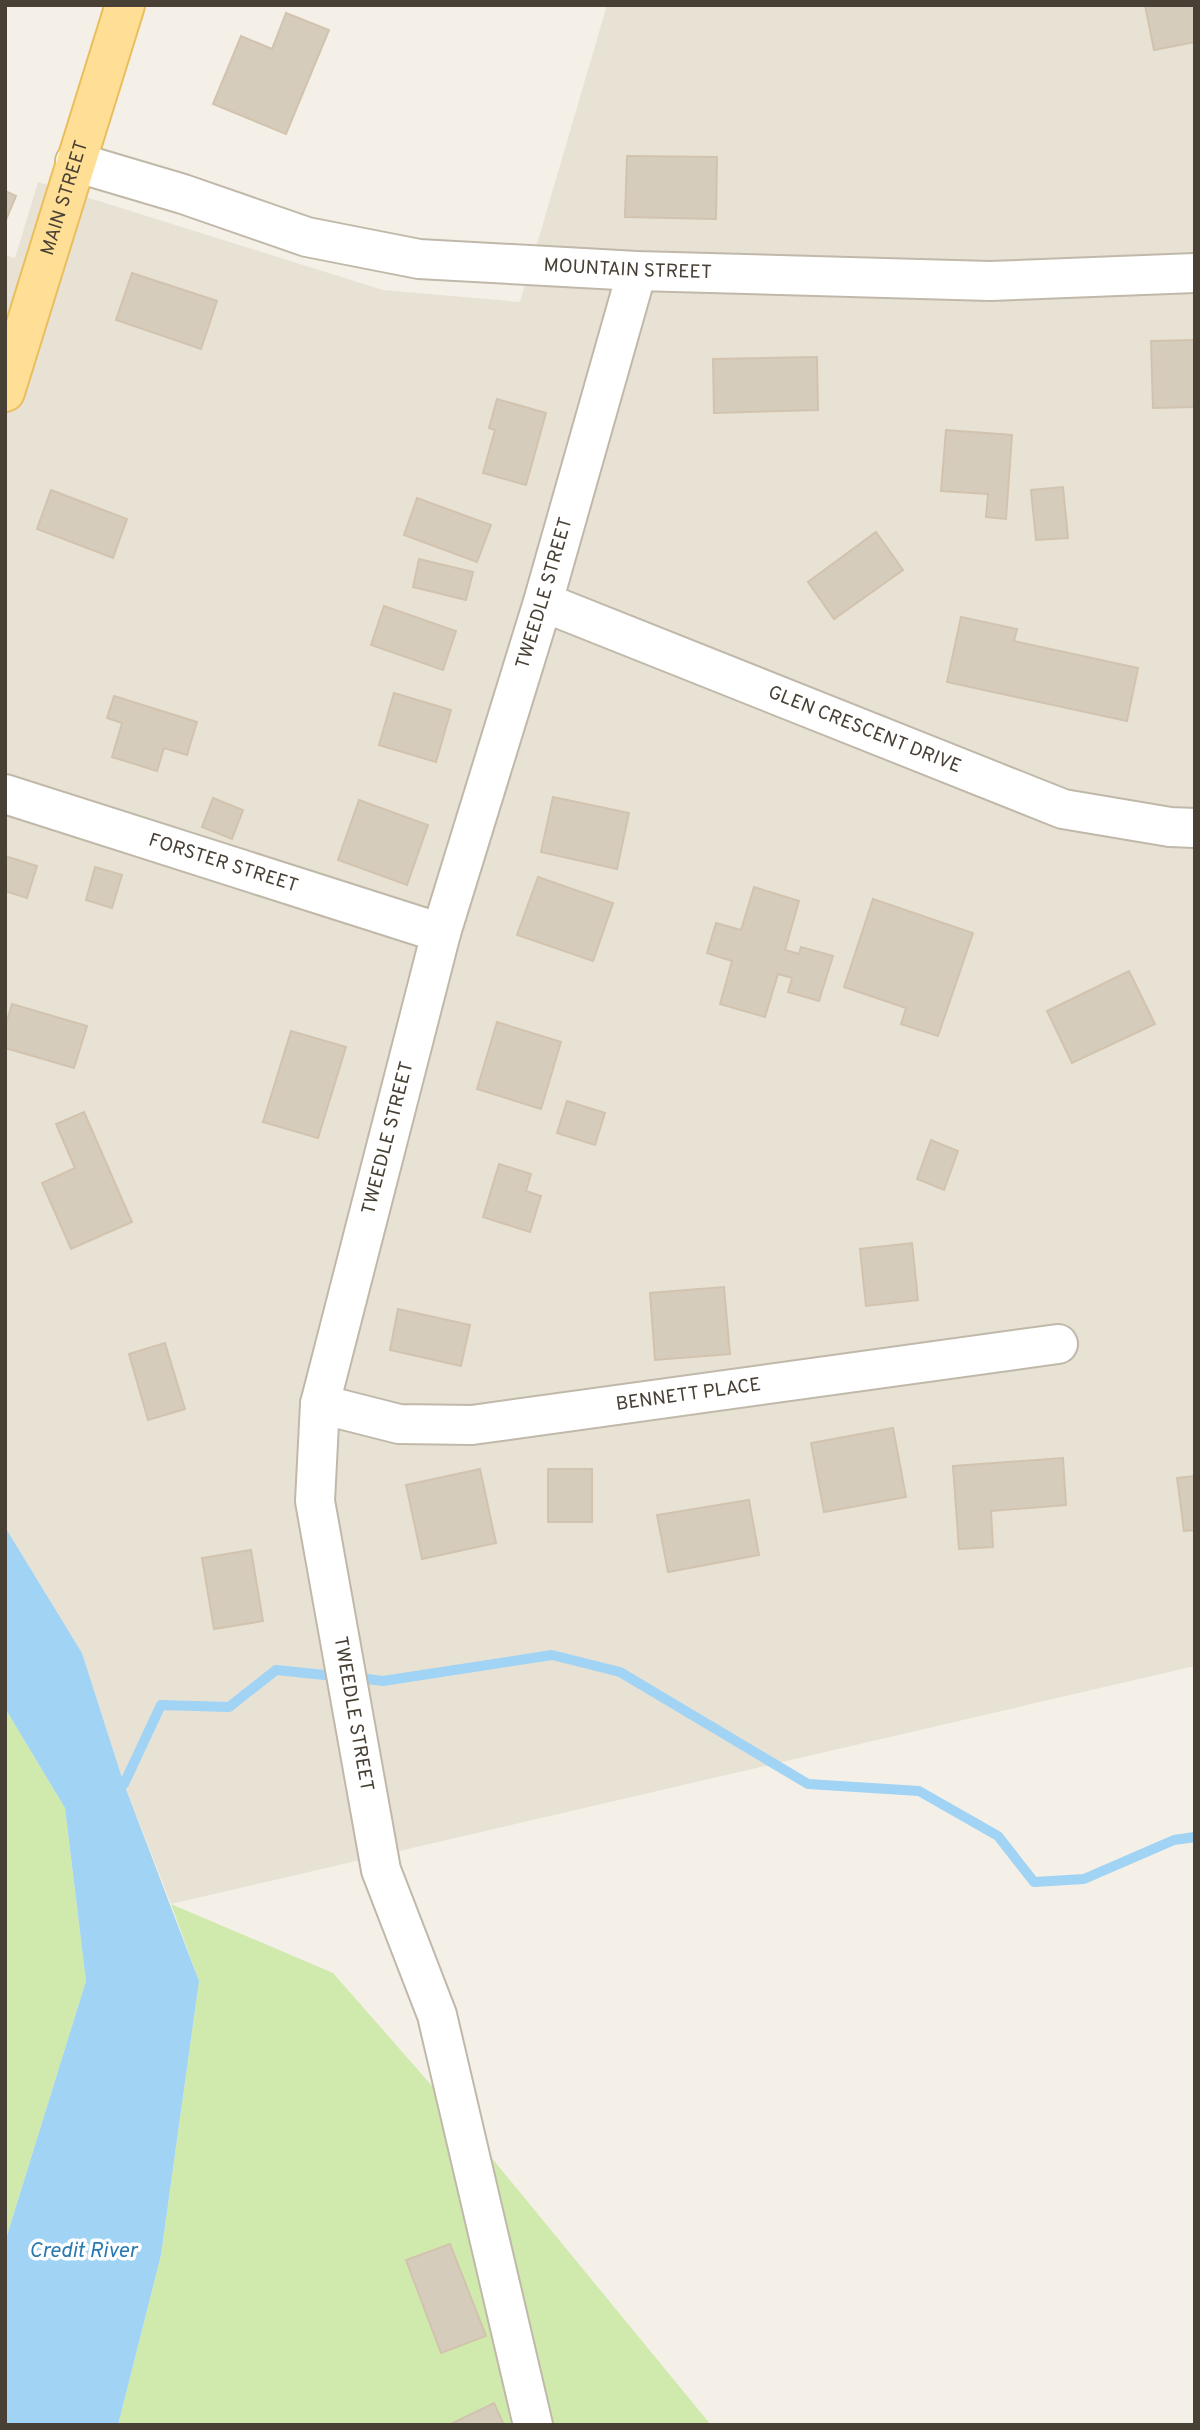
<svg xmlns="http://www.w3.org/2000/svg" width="1200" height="2430" viewBox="0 0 1200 2430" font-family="Overpass,sans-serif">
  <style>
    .residential { fill: #e8e2d5 }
    .green { fill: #d0eaae }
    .water { fill: #a0d3f4 }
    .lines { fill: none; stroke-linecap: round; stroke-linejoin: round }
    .stream { stroke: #a0d3f4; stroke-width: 10 }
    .building { fill: #d6ccbc; stroke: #d2c3ae; stroke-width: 2 }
    .minor-casing { stroke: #c0b8a9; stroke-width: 42 }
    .major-casing { stroke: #eabe5f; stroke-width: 42 }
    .minor { stroke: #fff; stroke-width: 38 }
    .major { stroke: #ffdf95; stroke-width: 38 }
    .labels { text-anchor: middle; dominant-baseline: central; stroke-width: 7; stroke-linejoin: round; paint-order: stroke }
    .street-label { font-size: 19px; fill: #484035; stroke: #fff }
    .water-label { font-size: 21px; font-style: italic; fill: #2879b1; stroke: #fff }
  </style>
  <rect width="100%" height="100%" fill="#f4f0e7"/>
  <polygon class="residential" points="607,5 1195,5 1195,1666 171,1904 124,1784 82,1653 5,1527 5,255 15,258 38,182 383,290 520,302"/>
  <g class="green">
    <polygon points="5,1708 65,1808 86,1981 5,2242"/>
    <polygon points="171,1904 333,1973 440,2095 711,2425 118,2425 161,2255 199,1981"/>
  </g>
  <polygon class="water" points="5,1527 82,1653 124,1784 199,1981 161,2255 118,2425 5,2425 5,2242 86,1981 65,1808 5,1708"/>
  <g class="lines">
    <g class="stream">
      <polyline points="367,1679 383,1681 552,1655 620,1672 808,1784 919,1791 998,1836 1034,1882 1084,1879 1174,1840 1195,1837"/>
      <polyline points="124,1784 161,1705 229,1707 276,1670 325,1675"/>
    </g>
  </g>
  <g class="building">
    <polygon points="1145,5 1195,5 1195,42 1154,50"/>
    <polygon points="286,13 329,30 286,134 213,104 241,36 272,49"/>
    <polygon points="627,156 717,157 716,219 625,217"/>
    <polygon points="5,191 16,196 5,222"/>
    <polygon points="132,273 217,301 201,349 116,320"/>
    <polygon points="1195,340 1195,407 1153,408 1151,341"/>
    <polygon points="817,357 818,410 714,413 713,359"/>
    <polygon points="497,399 546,413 526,485 483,473 495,430 489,428"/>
    <polygon points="946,430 1012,435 1006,519 986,517 988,494 941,491"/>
    <polygon points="1063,487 1068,538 1036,540 1031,490"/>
    <polygon points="51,490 127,519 113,558 37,529"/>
    <polygon points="417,498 491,525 477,562 404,535"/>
    <polygon points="876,532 903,570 834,619 808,582"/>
    <polygon points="419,559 473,572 466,600 413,587"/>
    <polygon points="384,606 456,631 443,670 371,645"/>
    <polygon points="961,617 1017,629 1014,641 1138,668 1127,721 947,682"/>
    <polygon points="394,693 451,710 436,762 379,745"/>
    <polygon points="114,696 197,722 187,755 164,748 157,771 112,757 122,723 107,718"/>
    <polygon points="553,797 629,813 617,869 541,852"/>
    <polygon points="213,798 243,810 232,839 202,827"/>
    <polygon points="359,800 428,825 407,885 338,860"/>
    <polygon points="5,856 37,866 27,898 5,891"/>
    <polygon points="95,867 122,875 112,908 86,900"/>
    <polygon points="538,877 613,903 593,961 517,935"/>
    <polygon points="754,887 799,901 785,950 799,954 801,947 833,956 819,1001 788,992 792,978 778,974 765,1017 720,1004 732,961 707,953 716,923 741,930"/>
    <polygon points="873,899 973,933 938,1036 901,1024 906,1008 844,987"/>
    <polygon points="1129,971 1155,1024 1072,1063 1047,1011"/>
    <polygon points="12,1004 87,1026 74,1068 5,1048 5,1027"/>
    <polygon points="497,1022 561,1042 541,1109 477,1089"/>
    <polygon points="291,1031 346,1047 318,1138 263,1122"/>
    <polygon points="567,1101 605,1113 595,1145 557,1133"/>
    <polygon points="84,1112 132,1222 71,1249 42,1183 75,1168 56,1124"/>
    <polygon points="931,1140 958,1151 944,1190 917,1179"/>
    <polygon points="499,1164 531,1174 526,1191 541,1196 530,1232 483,1217"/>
    <polygon points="912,1243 918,1300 866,1306 860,1249"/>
    <polygon points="724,1287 730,1354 655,1360 650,1293"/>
    <polygon points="398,1309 470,1325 461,1366 390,1350"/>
    <polygon points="165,1343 185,1409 148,1420 129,1354"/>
    <polygon points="893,1428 906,1497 824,1512 811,1443"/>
    <polygon points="1063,1458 1066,1505 991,1511 993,1547 959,1549 953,1466"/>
    <polygon points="480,1469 496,1543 422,1559 406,1485"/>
    <rect x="548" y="1469" width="44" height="53"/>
    <polygon points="1195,1476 1195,1530 1184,1531 1177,1478"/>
    <polygon points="749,1500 759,1555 668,1572 657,1515"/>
    <polygon points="251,1550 263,1621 214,1629 202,1558"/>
    <polygon points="450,2244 486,2336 441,2353 406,2260"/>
    <polygon points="494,2403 504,2425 449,2425"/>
  </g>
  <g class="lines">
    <defs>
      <g id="minor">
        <path id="s1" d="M75,162L183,194L307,237L419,259L637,271L990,281L1195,273"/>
        <path id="s2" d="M543,602L1063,809L1170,827L1195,828"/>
        <path id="s3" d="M5,794L441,933"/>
        <path id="s4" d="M320,1404L399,1424L472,1425L1058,1344"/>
        <path id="s5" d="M533,2425L437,2015L381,1870L315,1501L320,1404L441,933L543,602L637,271"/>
      </g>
      <g id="major">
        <path id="s6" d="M5,392L125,5"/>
      </g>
    </defs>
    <use href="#minor" class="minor-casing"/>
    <use href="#major" class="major-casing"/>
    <use href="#minor" class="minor"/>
    <use href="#major" class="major"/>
  </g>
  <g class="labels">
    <g class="street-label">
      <text stroke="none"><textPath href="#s6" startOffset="203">MAIN STREET</textPath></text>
      <text stroke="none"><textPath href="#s1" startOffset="567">MOUNTAIN STREET</textPath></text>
      <text stroke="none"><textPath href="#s5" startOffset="1890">TWEEDLE STREET</textPath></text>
      <text stroke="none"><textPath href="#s2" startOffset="346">GLEN CRESCENT DRIVE</textPath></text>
      <text stroke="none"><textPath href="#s3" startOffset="229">FORSTER STREET</textPath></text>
      <text stroke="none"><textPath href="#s5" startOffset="1323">TWEEDLE STREET</textPath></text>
      <text stroke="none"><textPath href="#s4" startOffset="373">BENNETT PLACE</textPath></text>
      <text transform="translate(353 1714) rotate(80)">TWEEDLE STREET</text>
    </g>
    <g class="water-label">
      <text x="83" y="2251">Credit River</text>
    </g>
  </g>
  <rect width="1200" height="2430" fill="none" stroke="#484035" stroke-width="14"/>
</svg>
